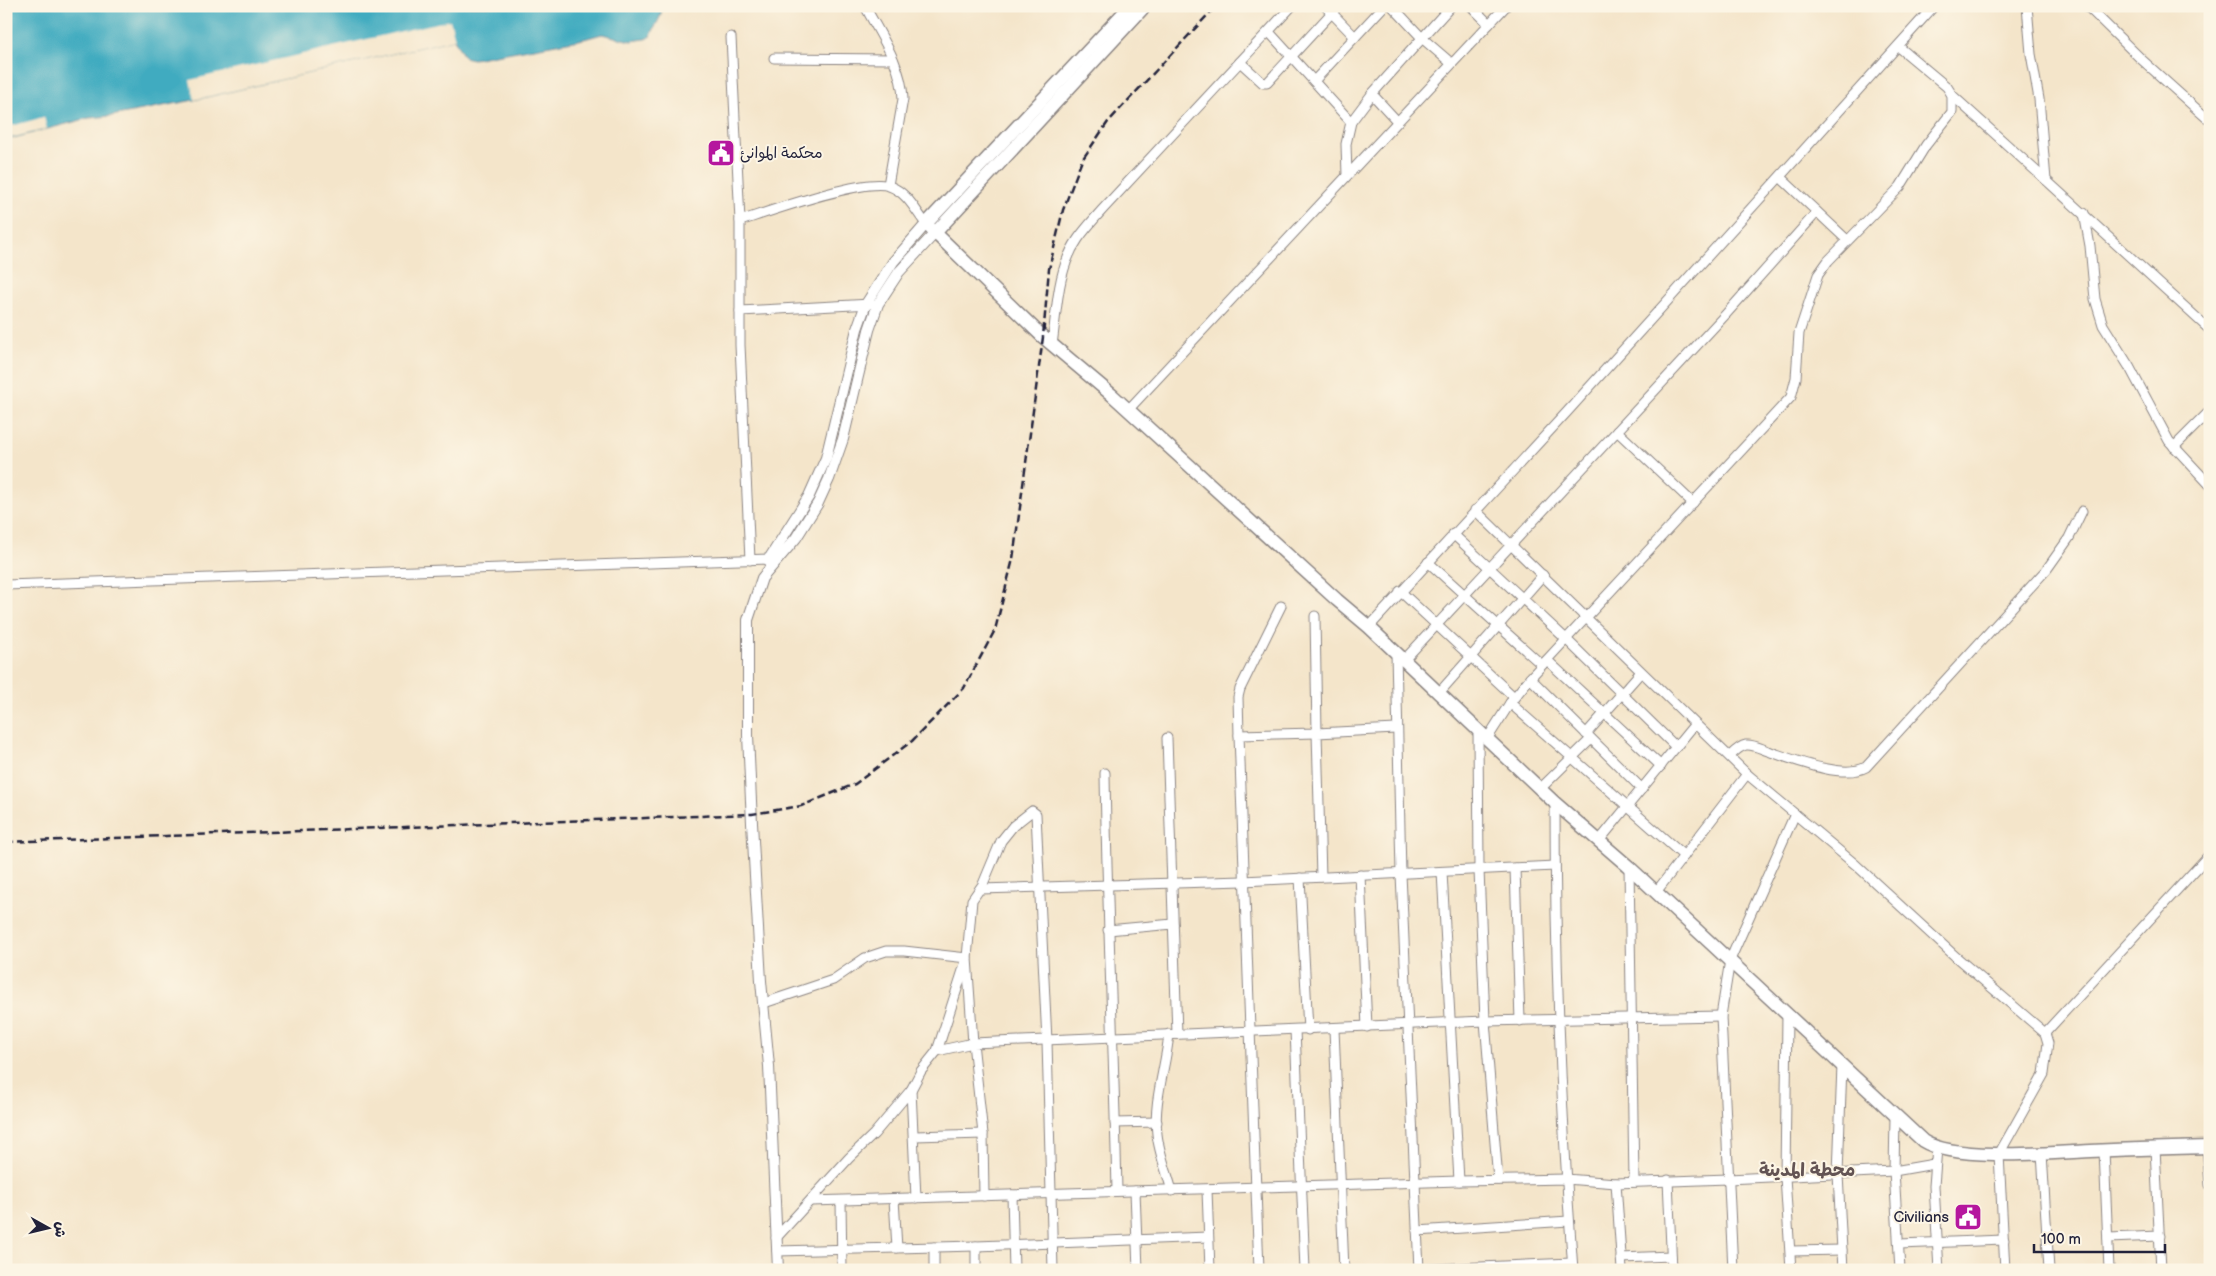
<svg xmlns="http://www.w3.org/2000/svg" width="2216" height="1276" viewBox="0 0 2216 1276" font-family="'Balsamiq Sans','Playpen Sans Arabic',sans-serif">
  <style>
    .water { fill: #41abc0; stroke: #32667e }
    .pier { fill: #f4e5ca }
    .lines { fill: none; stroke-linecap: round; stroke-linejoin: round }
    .minor-casing { stroke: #8b8482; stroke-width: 11 }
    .tertiary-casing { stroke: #8b8482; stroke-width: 12 }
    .secondary-casing { stroke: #8b8482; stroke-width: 15 }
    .minor { stroke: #fff; stroke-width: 9 }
    .tertiary { stroke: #fff; stroke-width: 10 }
    .secondary { stroke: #fff; stroke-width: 12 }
    .rail { stroke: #22223b; stroke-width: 2.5; stroke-dasharray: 8 4; stroke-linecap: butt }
    .labels { text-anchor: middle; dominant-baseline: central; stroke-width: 4; stroke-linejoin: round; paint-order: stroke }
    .poi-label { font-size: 15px; fill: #22223b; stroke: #fcf5e5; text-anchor: start }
    .quarter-label { font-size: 18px; font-weight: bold; fill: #635454; stroke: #fcf5e5 }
  </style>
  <rect width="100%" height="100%" fill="#fcf5e5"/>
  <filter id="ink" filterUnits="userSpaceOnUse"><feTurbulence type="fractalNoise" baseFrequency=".02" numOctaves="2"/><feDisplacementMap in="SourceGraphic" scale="10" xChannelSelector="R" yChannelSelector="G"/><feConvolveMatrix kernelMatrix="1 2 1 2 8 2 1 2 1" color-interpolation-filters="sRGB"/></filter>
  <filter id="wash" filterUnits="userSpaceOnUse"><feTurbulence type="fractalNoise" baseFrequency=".0096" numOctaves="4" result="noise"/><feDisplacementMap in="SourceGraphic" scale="20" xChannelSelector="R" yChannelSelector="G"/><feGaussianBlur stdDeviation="1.12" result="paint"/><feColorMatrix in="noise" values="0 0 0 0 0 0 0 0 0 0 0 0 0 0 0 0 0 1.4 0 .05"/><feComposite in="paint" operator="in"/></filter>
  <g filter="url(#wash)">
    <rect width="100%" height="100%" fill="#f4e5ca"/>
    <polygon class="water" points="6,6 663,6 660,17 650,37 645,39 631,41 602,34 584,39 473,59 464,57 454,39 194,100 111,116 89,118 6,140"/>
    <g class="pier">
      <polygon points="450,20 455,39 194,100 190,80"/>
      <polygon points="44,117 47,129 11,138 8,127"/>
    </g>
  </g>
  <g filter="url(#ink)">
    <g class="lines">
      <defs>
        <g id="minor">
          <path d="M865,6C880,35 902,65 903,99L888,185"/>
          <polyline points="1325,6 1355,37"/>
          <polyline points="1392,6 1422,38 1451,63"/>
          <polyline points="1471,6 1489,24"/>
          <polyline points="2027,6 2031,54 2039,99 2046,180 2210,330"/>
          <polyline points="2087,6 2141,59 2210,121"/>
          <polyline points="1269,32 1351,122"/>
          <polyline points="731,37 740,221"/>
          <polyline points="774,58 893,59"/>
          <polyline points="1240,62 1263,83 1267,83 1338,6"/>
          <polyline points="1314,81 1384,6"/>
          <polyline points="1372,94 1397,121"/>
          <polyline points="1952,95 2046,180"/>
          <polyline points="1347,175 1346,144 1351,122 1372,94 1451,6"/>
          <polyline points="1780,177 1847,240"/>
          <polyline points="2084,213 2090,246 2095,299 2103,325 2130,368 2169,441 2210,485"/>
          <polyline points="740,311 871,304"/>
          <path d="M1052,345C1057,310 1057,269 1078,239C1085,229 1094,219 1103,209L1292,6"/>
          <polyline points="1128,410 1506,6"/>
          <polyline points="1617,431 1693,503"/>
          <polyline points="2174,447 2210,411"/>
          <polyline points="1475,510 1747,774 1856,865 1956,957 2045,1033 2048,1043 2044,1074 1999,1154 2005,1270"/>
          <polyline points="1453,534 1566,639 1676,747"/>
          <path d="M750,560L740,345V221C768,212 866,177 889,186C907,192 915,210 926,224"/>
          <polyline points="1428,562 1542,665"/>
          <polyline points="6,585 769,559"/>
          <polyline points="1400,591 1514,697"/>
          <polyline points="1369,627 1567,412 1934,6"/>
          <polyline points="1396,652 1401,874 1419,1270"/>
          <polyline points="1404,660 1726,314 1817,212"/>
          <polyline points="1547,660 1661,766"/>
          <polyline points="1530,678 1642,789"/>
          <polyline points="1438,694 1543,575"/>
          <polyline points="1510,703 1684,856"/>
          <polyline points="1478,730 1479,870 1485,1021 1498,1180"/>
          <polyline points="1586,734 1641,672"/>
          <polyline points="1239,735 1238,697 1240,689 1281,606"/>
          <polyline points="1167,738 1177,1034"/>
          <polyline points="1487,739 1510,703 1530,678 1791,397 1796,378 1799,333 1818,275 1828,261 1900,187 1926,145 1952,112 1952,95 1947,87 1899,47"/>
          <path d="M1730,756C1734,752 1740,746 1746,745C1753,744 1762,749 1768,751C1792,759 1843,780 1866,767L2047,569L2069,538L2082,511"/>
          <path d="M1105,773C1107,913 1114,1052 1117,1191"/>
          <polyline points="1540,789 1591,739"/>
          <path d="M1555,803C1555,959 1561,1114 1573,1270"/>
          <polyline points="1599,841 1694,725"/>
          <polyline points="1629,867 1634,1182"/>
          <polyline points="1515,868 1520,1021"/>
          <polyline points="1442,872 1459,1181"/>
          <polyline points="1360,875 1367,1027"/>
          <polyline points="1321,877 1317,733 1396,729"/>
          <polyline points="1300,878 1308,1030"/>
          <polyline points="980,889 1243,881 1555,866"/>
          <polyline points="1656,892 1747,774"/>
          <polyline points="1108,930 1173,924"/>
          <polyline points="764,1003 833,980 865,958 886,951 904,951 967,958 937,1051"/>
          <polyline points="1787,1015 1785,1177 1791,1270"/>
          <polyline points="1334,1029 1344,1270"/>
          <polyline points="1295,1030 1305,1270"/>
          <polyline points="2045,1033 2210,854"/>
          <path d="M1169,1034C1166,1067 1153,1101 1157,1134C1159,1153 1167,1172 1172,1191"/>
          <polyline points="1842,1065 1838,1174 1843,1270"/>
          <polyline points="911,1090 916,1198"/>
          <polyline points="1895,1117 1894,1171 1900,1270"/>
          <polyline points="1115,1123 1157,1122"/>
          <polyline points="915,1136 983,1134"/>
          <polyline points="2207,1147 2210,1185"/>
          <polyline points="1937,1148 1934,1186 1939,1270"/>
          <polyline points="2155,1148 2161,1270"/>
          <polyline points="2104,1150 2109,1270"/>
          <polyline points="2042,1153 2049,1270"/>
          <polyline points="1668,1180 1672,1270"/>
          <polyline points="1616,1183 1622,1270"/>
          <polyline points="1207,1190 1210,1270"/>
          <polyline points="1135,1191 1138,1270"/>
          <polyline points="1012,1195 1014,1270"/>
          <polyline points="984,1196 983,1134 973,1043 1485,1021 1721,1016"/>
          <polyline points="894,1199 897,1248"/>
          <polyline points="811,1201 1459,1181 1566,1179 1616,1183 1728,1179 1894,1171 1934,1164"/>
          <polyline points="841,1201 842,1270"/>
          <polyline points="1417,1231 1569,1221"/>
          <polyline points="776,1238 849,1158 874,1134 911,1090 921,1071 937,1051 973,1043 967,958 972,900 983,884 1001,841 1013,826 1032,811 1036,814 1047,1041 1053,1270"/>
          <polyline points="2108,1238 2160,1236"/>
          <polyline points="1899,1244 2004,1240"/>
          <polyline points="976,1246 976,1270"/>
          <polyline points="777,1251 976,1246 1208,1237"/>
          <polyline points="1791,1251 1842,1250"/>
          <polyline points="1621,1258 1671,1256"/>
          <polyline points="934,1270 934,1247"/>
          <polyline points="1259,1270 1239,735 1317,733 1315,616"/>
          <polyline points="1411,1270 1572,1263"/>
          <polyline points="1733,1270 1721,1016 1730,960 1795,814"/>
        </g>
        <g id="tertiary">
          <polyline points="770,567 769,559 809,496 826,458 857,329 866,304 893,262 926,224"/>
          <polyline points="778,1270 769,1066 761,981 752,823 748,735 748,620 762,578 796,538 818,503 829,479 843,439 869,330 878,304 899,272 935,233"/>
        </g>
        <g id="secondary">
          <path d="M1130,6L926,224L1043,337L1112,395L1337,600L1369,627L1555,803L1629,867L1923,1141C1954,1161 2052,1153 2091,1151C2130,1149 2170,1148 2210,1147"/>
          <polyline points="935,233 1145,6"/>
        </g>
      </defs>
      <use href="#minor" class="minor-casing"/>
      <use href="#tertiary" class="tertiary-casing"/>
      <use href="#secondary" class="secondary-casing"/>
      <use href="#minor" class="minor"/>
      <use href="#tertiary" class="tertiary"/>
      <use href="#secondary" class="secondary"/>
      <polyline class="rail" points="6,842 752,814 801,806 855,784 912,741 964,688 995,630 1013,559 1043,337 1049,269 1063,210 1082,160 1108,122 1216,6"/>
    </g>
  </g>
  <defs>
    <symbol id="civic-square" viewBox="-11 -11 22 22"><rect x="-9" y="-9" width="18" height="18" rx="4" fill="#b5179e" stroke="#fcf5e5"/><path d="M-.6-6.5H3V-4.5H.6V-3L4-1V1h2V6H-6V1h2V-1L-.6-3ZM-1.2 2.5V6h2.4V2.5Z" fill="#fff"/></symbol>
  </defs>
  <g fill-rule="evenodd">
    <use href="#civic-square" x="705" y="137" width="32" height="32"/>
    <use href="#civic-square" x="1952" y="1201" width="32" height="32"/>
  </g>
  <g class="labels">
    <g class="poi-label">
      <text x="740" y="153">محكمة الموانئ</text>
      <text x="1949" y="1217" text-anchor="end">Civilians</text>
    </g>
    <g class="quarter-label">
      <text x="1807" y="1170">محطة المدينة</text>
    </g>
  </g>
  <rect width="2216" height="1276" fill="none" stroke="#fcf5e5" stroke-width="25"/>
  <g transform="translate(48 1228) rotate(98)" stroke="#fcf5e5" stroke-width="4" paint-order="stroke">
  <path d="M0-4L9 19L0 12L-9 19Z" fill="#22223b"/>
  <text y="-8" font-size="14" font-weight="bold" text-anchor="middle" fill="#22223b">ش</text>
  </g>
  <path d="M2034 1244v8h131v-8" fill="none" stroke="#22223b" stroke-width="2.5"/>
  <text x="2041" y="1244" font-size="15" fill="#22223b" stroke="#fcf5e5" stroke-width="4" paint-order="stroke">100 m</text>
</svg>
